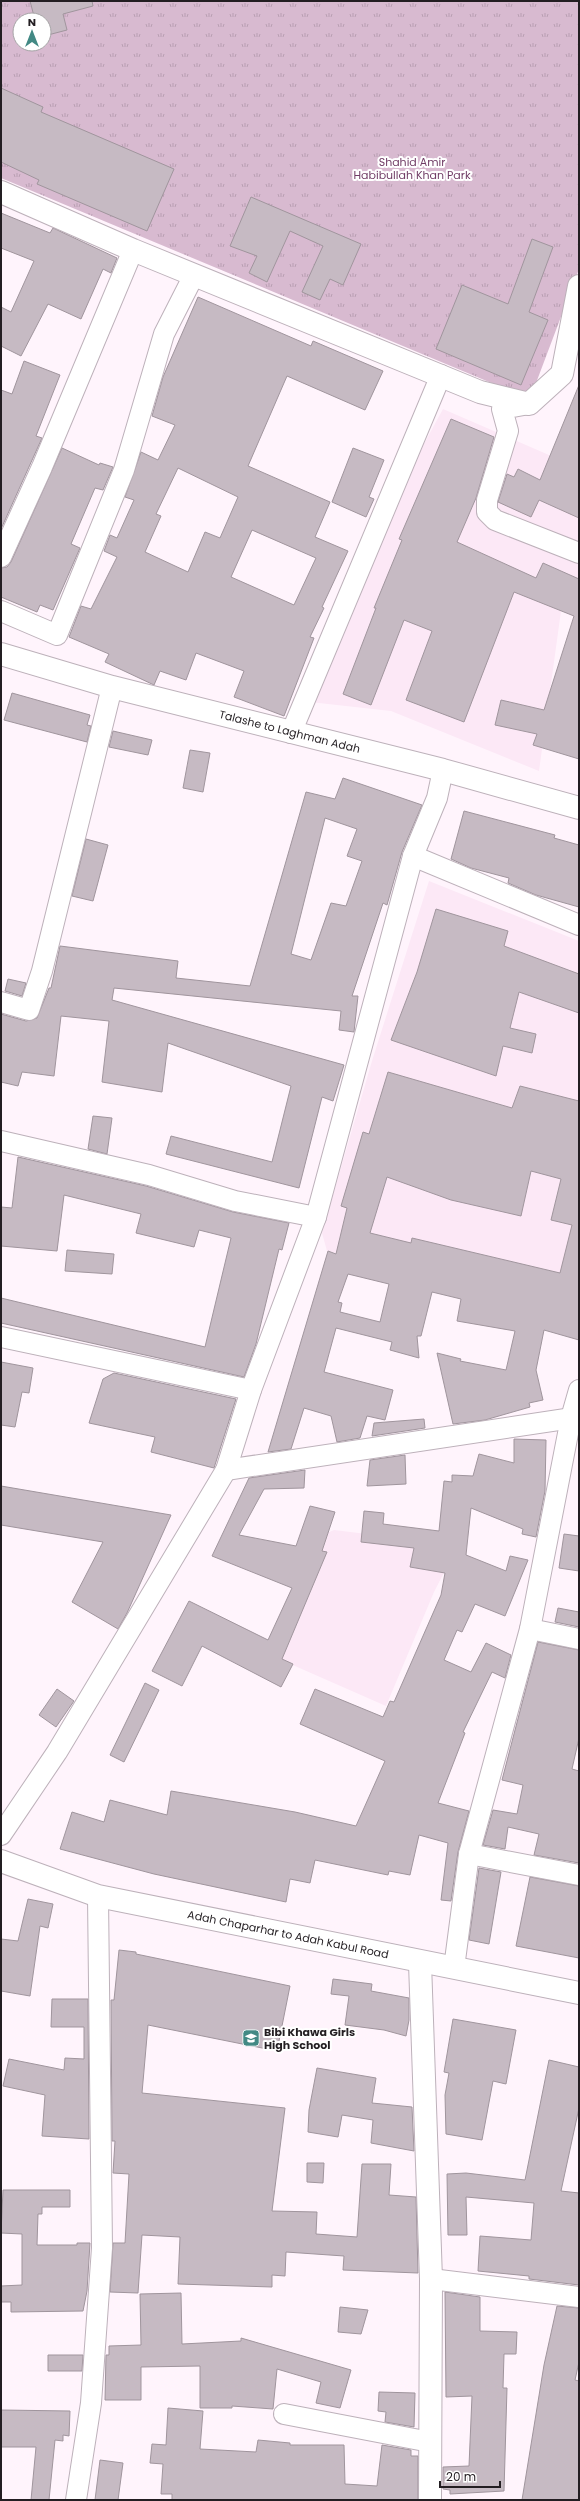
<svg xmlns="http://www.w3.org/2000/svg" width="580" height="2501" viewBox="0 0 580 2501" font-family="Poppins,sans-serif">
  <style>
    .built { fill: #fce8f6 }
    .park { fill: url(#park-tufts); fill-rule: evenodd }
    .building { fill: #c6bac3; stroke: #a0959d; fill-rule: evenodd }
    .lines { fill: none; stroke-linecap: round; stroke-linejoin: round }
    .minor-casing { stroke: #bdb1ba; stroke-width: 22 }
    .secondary-casing { stroke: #bdb1ba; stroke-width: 24 }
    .minor { stroke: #fff; stroke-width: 20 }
    .secondary { stroke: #fff; stroke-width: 22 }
    .labels { text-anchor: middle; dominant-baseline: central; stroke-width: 4; stroke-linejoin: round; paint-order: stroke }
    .park-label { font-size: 11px; fill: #703c65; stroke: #fff }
    .street-label { font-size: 11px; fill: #231e22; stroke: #fff }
    .poi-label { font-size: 11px; font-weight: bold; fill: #231e22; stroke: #fff; text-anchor: start }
  </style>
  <defs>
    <pattern id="park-tufts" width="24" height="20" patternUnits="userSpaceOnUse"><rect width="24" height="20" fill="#d8bad0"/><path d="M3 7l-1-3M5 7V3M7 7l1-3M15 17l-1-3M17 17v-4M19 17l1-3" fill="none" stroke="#b99fb2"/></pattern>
  </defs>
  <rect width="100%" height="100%" fill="#fff4fc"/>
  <g class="built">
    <polygon points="443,409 579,468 579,618 561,611 539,771 391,711 310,702 382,521"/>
    <polygon points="429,881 579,941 579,1312 459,1280 327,1251 322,1233 372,1061"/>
    <polygon points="334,1530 416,1540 456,1549 434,1592 386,1706 279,1659 320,1536"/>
  </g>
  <path class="park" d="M1,1H579V269L530,399L1,178ZM20,20H44V44H20Z"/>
  <g class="building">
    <polygon points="30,1 92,1 93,6 63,14 67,30 44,36 44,20 35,20"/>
    <polygon points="1,88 43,107 41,112 174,169 147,231 37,184 39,180 1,162"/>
    <polygon points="251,197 361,244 343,285 330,279 320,300 302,292 323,246 290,231 267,282 249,273 257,256 230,246"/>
    <polygon points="1,213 50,233 53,228 117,258 111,273 103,269 81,319 48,304 21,356 1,346 1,307 11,312 34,261 1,248"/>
    <polygon points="532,239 553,247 529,312 548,320 521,385 436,349 462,285 508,304"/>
    <path d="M198,297L311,346L313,341L383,371L365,410L287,376L248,466L330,502L315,537L348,551L322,607L324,608L310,637L314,638L284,716L234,697L244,671L196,653L186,680L160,671L154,685L105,662L109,654L69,637L81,606L91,609L117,557L104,551L110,535L117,538L134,500L125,497L141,452L158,460L175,425L152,416L163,377ZM178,468L238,497L220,538L205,532L188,572L145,552L161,516L156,514ZM252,530L316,558L294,605L231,577Z"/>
    <polygon points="24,361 60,375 36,436 42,438 1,529 1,390 12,394"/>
    <polygon points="579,385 579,518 539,500 531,517 498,502 507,474 514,477 518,469 540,480"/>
    <polygon points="451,419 494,437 476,498 457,542 536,578 543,563 579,579 579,759 533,745 537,734 495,725 501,700 544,710 574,616 514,592 464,722 406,700 432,631 404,620 371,705 343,694 376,608 374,608 402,540 399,539"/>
    <polygon points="62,448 99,465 100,463 113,467 103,490 95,488 71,544 80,548 53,610 40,605 37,612 1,597 1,568 7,567 11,562"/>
    <polygon points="353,448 384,460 369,497 374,499 366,517 332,502"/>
    <polygon points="12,693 90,715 87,725 91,726 87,742 4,720"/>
    <polygon points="113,731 152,740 148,755 109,747"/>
    <polygon points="190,750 210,753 203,792 183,788"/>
    <path d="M343,778L422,805L402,852L387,905L383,903L352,996H358L354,1032L339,1030L341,1011L114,988L112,1000L344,1065L333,1101L322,1097L299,1188L166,1154L171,1136L272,1162L291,1086L168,1043L162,1092L102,1082L109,1021L61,1016L54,1076L22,1072L18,1086L1,1082V1014L26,1021L37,1018L49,988H51L60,946L178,961L176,978L250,986L306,792L335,799ZM325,818L357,829L347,856L362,861L346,906L331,903L311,960L291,954Z"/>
    <polygon points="464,811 555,835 554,838 579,845 579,907 536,895 508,883 509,878 471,868 451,859"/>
    <polygon points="86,839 108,845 93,901 72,896"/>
    <polygon points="436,909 508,931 504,946 579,974 579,1013 519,992 510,1028 536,1034 532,1053 503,1046 496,1076 391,1040 417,972"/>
    <polygon points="8,979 26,983 22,996 5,991"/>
    <path d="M388,1072L512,1108L520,1086L579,1101V1340L544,1330L536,1370L543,1400L529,1403L530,1407L485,1420L453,1424L437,1353L461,1359L460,1361L506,1370L515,1331L457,1321L461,1299L432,1292L421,1336H417L419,1358L390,1350L392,1342L336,1328L324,1372L393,1390L385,1420L367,1416L360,1438L337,1442L331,1416L304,1408L291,1449L268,1452L328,1251L336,1254L347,1208L341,1206L363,1132L369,1134ZM531,1171L561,1179L551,1220L572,1225L560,1273L412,1238L411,1243L370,1233L387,1177L451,1200L521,1216ZM348,1274L389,1284L380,1322L340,1312L342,1303L338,1302Z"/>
    <polygon points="93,1116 112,1118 107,1154 88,1149"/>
    <polygon points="18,1157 146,1186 233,1212 289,1223 282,1250 279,1249 256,1344 244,1377 1,1323 1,1298 205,1347 231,1238 199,1230 194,1247 136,1233 141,1214 64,1195 57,1251 1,1246 1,1207 12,1208"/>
    <polygon points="67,1250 114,1254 112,1274 65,1271"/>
    <polygon points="1,1362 33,1368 29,1393 22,1392 15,1427 1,1425"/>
    <polygon points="114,1373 236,1399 214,1468 151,1452 155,1437 89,1423 103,1379"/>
    <polygon points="424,1419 425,1428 372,1436 374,1423"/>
    <polygon points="514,1439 546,1440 545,1491 536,1537 522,1534 523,1529 471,1508 466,1555 506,1571 510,1556 528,1560 505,1616 475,1604 462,1632 457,1630 444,1660 471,1672 486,1643 511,1655 505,1678 492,1672 463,1732 465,1733 438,1803 469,1811 458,1852 451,1901 441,1900 448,1843 419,1835 410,1875 389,1871 388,1875 315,1860 310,1883 290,1879 286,1902 154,1874 60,1849 72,1812 104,1822 110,1800 167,1815 171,1791 295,1812 356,1826 385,1761 300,1724 315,1689 383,1717 390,1701 394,1702 441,1595 445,1573 410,1567 414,1548 361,1542 364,1511 384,1513 383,1524 439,1531 444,1481 452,1482 452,1475 473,1476 479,1454 514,1463"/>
    <polygon points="405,1455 406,1484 367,1486 370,1460"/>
    <polygon points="305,1470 304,1488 264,1489 239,1535 296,1546 310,1506 335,1512 322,1551 327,1552 282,1659 293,1664 281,1687 202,1646 182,1686 152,1671 189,1601 268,1640 292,1588 212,1556 249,1478"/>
    <polygon points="1,1486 171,1515 127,1613 118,1629 72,1602 103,1542 1,1525"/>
    <polygon points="564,1534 579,1536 579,1571 559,1568"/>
    <polygon points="558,1608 579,1612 579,1627 555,1622"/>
    <polygon points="538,1642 579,1650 579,1738 572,1769 579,1771 579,1863 534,1855 539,1834 508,1827 505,1849 483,1845 493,1810 517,1814 523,1785 502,1780"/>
    <polygon points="145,1683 159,1690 124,1762 110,1755"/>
    <polygon points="57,1689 74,1701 56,1727 39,1715"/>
    <polygon points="479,1868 501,1872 489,1944 469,1940"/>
    <polygon points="530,1877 579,1886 579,1958 516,1946"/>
    <polygon points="28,1899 53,1904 48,1928 40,1926 30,1996 1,1991 1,1939 18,1941"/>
    <polygon points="119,1950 136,1952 136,1954 290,1986 277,2051 148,2025 142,2093 285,2108 272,2211 317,2212 316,2234 357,2237 362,2164 391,2164 389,2195 416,2197 418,2273 343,2270 344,2256 286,2252 285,2276 272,2275 272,2287 178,2284 180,2237 142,2235 138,2293 110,2292 113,2243 125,2243 129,2174 113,2173 115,2141 112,2141 111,2000 114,2000"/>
    <polygon points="333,1979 372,1984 371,1991 409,1998 409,2020 406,2036 384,2030 345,2025 349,1996 331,1994"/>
    <polygon points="52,1999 88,1999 89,2139 42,2136 45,2095 3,2086 9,2059 64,2070 65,2058 84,2059 84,2027 51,2027"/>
    <polygon points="453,2019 516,2030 506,2084 493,2081 482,2140 446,2134 445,2095 449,2073 444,2072"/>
    <polygon points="549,2060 579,2067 579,2108 561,2191 579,2193 579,2285 529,2279 529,2276 478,2271 480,2236 531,2240 534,2203 466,2197 467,2235 448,2235 447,2174 466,2173 525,2180"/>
    <polygon points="317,2068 376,2078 372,2103 412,2107 414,2151 371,2143 373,2120 342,2115 338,2137 308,2132 309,2110"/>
    <polygon points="307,2163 324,2163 323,2183 307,2182"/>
    <polygon points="3,2190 70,2190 70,2207 42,2207 42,2214 38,2214 37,2245 77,2245 77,2243 90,2243 87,2291 83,2311 11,2312 11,2302 1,2302 1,2286 22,2285 22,2234 1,2233"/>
    <polygon points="445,2292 480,2297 480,2331 517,2332 516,2354 504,2354 503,2388 507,2388 504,2491 450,2494 450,2490 443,2489 443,2467 469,2466 472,2396 446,2397"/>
    <polygon points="181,2293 182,2344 241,2341 241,2338 351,2370 340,2408 316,2403 321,2382 277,2369 273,2409 232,2406 232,2408 200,2408 200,2366 141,2367 141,2400 105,2400 106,2355 109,2355 109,2346 141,2345 140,2294"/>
    <polygon points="557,2306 579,2308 579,2362 575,2380 579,2381 579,2500 522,2500 544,2365"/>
    <polygon points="340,2307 368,2310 361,2334 338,2332"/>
    <polygon points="48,2355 83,2355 82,2371 48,2371"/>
    <polygon points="379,2392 415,2393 414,2427 385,2422 386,2412 378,2411"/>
    <polygon points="168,2408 203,2411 200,2449 256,2452 258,2440 290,2443 290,2445 344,2445 345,2484 377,2486 382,2445 411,2450 411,2456 418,2456 418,2500 172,2500 172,2494 161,2494 163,2464 150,2463 152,2444 166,2445"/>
    <polygon points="1,2410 70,2411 69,2436 63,2435 63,2441 55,2440 49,2500 31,2500 36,2447 1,2447"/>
    <polygon points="100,2460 123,2463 118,2500 95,2500"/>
  </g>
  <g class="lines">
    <defs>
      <g id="minor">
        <polyline points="529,404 502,409 508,431 487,500 487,512 495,520 579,553"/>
        <polyline points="1,557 42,467 133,250"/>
        <polyline points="1,611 57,635 124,470 164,334 194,275"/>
        <polyline points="291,733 441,375"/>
        <polyline points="413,856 579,925"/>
        <polyline points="1,1002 29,1010 42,971 112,687"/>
        <polyline points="1,1141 149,1175 235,1201 316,1217"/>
        <polyline points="1,1337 251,1390"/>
        <polyline points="226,1470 579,1417"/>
        <polyline points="530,1629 579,1639"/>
        <polyline points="1,1835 57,1752 226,1470 251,1390 316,1217 413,856 437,798 443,770"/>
        <polyline points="469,1854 579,1875"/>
        <polyline points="454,1968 469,1854 530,1629 571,1418 579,1390"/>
        <polyline points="431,2279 579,2297"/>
        <polyline points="284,2414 430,2442"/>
        <polyline points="76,2500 91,2403 102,2248 98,1896"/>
      </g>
      <g id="secondary">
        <polyline points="1,192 133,250 480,392 529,404 562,374 579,286"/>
        <path id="s1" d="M1,654L112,687L443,770L579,808"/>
        <path id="s2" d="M1,1861L98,1896L579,1993"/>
        <polyline points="420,1963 431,2279 430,2500"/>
      </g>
    </defs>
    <use href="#minor" class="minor-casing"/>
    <use href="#secondary" class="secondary-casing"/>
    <use href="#minor" class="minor"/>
    <use href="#secondary" class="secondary"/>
  </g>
  <defs>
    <symbol id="school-square" viewBox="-11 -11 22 22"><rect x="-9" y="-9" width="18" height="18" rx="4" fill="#428984" stroke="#fff"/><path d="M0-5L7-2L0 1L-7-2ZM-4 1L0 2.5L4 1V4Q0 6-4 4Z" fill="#fff"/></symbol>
  </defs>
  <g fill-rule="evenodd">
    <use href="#school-square" x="241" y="2028" width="20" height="20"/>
  </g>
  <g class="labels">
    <g class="park-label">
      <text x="412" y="162">Shahid Amir<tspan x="412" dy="13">Habibullah Khan Park</tspan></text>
    </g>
    <g class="street-label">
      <text stroke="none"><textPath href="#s1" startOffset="299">Talashe to Laghman Adah</textPath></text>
      <text stroke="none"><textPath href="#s2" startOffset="297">Adah Chaparhar to Adah Kabul Road</textPath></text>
    </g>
    <g class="poi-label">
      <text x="264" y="2032">Bibi Khawa Girls<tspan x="264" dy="13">High School</tspan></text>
    </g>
  </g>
  <rect width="580" height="2501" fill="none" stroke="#231e22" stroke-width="4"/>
  <g transform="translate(32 32)"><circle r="19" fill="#ffffff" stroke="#a7a5a7"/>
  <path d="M0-3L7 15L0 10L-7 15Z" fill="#428984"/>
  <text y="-6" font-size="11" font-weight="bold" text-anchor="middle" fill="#231e22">N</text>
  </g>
  <path d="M440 2481v6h60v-6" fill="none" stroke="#231e22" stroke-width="2"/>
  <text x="446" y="2481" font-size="12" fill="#231e22" stroke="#ffffff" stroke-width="3" paint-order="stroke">20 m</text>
</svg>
